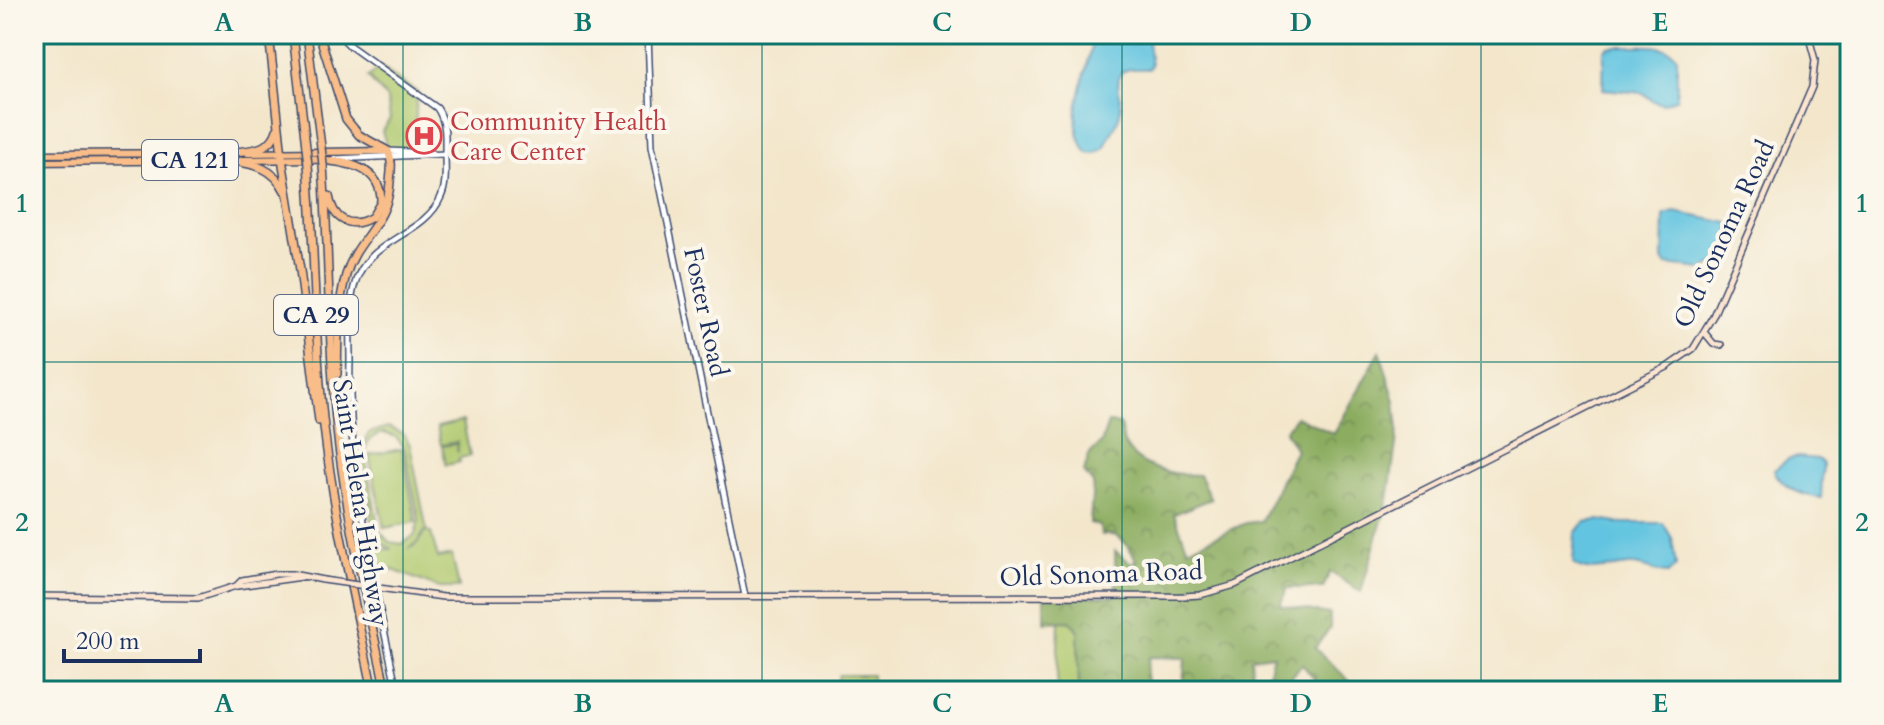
<svg xmlns="http://www.w3.org/2000/svg" width="1884" height="725" viewBox="0 0 1884 725" font-family="Cardo,serif">
  <style>
    .green { fill: #b0c96e; stroke: #667c66; stroke-width: 2; fill-rule: evenodd }
    .forest { fill: url(#forest-crowns); stroke: #546e60; stroke-width: 2 }
    .water { fill: #62c4e0; stroke: #3e7a9f; stroke-width: 2 }
    .lines { fill: none; stroke-linecap: round; stroke-linejoin: round }
    .tertiary-casing { stroke: #3b4a6e; stroke-width: 8 }
    .secondary-casing { stroke: #3b4a6e; stroke-width: 8 }
    .primary-casing { stroke: #3b4a6e; stroke-width: 9 }
    .motorway-casing { stroke: #3b4a6e; stroke-width: 10 }
    .tertiary { stroke: #fff; stroke-width: 5 }
    .secondary { stroke: #fce5d0; stroke-width: 5 }
    .primary { stroke: #f8bd89; stroke-width: 6 }
    .motorway { stroke: #f8bd89; stroke-width: 7 }
    .secondary-bridge-casing { stroke: #3b4a6e; stroke-width: 8; stroke-linecap: butt }
    .motorway-bridge-casing { stroke: #3b4a6e; stroke-width: 10; stroke-linecap: butt }
    .secondary-bridge { stroke: #fce5d0; stroke-width: 5 }
    .motorway-bridge { stroke: #f8bd89; stroke-width: 7 }
    .grid { fill: none; stroke: #0f766e; stroke-width: 2; stroke-opacity: 0.55 }
    .labels { text-anchor: middle; dominant-baseline: central; stroke-width: 8; stroke-linejoin: round; paint-order: stroke }
    .shield { fill: #fbf7ec; stroke: #5e6b89; stroke-width: 2 }
    .shield-label { font-size: 24px; font-weight: bold; fill: #1b2f5e }
    .health-label { font-size: 26px; fill: #be3a42; stroke: #fbf7ec; text-anchor: start }
    .street-label { font-size: 26px; fill: #1b2f5e; stroke: #fbf7ec }
    .neatline { fill: none; stroke: #0f766e; stroke-width: 3 }
    .grid-label { font-size: 26px; text-anchor: middle; font-weight: bold; fill: #0f766e }
  </style>
  <defs>
    <pattern id="forest-crowns" width="20" height="18" patternUnits="userSpaceOnUse" patternTransform="scale(2)"><rect width="20" height="18" fill="#8cad61"/><path d="M2 6a3 3 0 1 1 6 0M12 15a3 3 0 1 1 6 0" fill="none" stroke="#728d53"/></pattern>
  </defs>
  <rect width="100%" height="100%" fill="#fbf7ec"/>
  <filter id="ink" filterUnits="userSpaceOnUse"><feTurbulence type="fractalNoise" baseFrequency=".0125" numOctaves="2"/><feDisplacementMap in="SourceGraphic" scale="16" xChannelSelector="R" yChannelSelector="G"/><feConvolveMatrix kernelMatrix="1 2 1 2 8 2 1 2 1" color-interpolation-filters="sRGB"/></filter>
  <filter id="wash" filterUnits="userSpaceOnUse"><feTurbulence type="fractalNoise" baseFrequency=".006" numOctaves="4" result="noise"/><feDisplacementMap in="SourceGraphic" scale="32" xChannelSelector="R" yChannelSelector="G"/><feGaussianBlur stdDeviation="1.8" result="paint"/><feColorMatrix in="noise" values="0 0 0 0 0 0 0 0 0 0 0 0 0 0 0 0 0 1.4 0 .05"/><feComposite in="paint" operator="in"/></filter>
  <g filter="url(#wash)">
    <rect width="100%" height="100%" fill="#f3e6cb"/>
    <g class="green">
      <polygon points="380,67 417,92 414,151 388,151 382,131 390,119 387,99 368,77"/>
      <polygon points="463,421 470,456 459,458 460,462 446,465 442,446 456,444 458,453 457,442 441,445 437,427"/>
      <path d="M388,427L403,434L410,445L427,531L424,532L418,542L408,549L416,545L425,532L431,533L438,558L452,555L459,588H439L375,563L372,549H392L381,543L374,533L359,450L369,433ZM384,433L396,437L404,447L419,520L415,535L402,544L390,542L379,531L365,457C364,444 371,435 384,433Z"/>
      <polygon points="402,449 416,522 384,528 369,455"/>
      <polygon points="1059,621 1070,621 1078,630 1079,691 1059,691 1057,678"/>
      <polygon points="839,675 872,675 872,691 792,691 793,684 837,684"/>
    </g>
    <path class="forest" d="M1380,351L1395,401L1398,430L1388,500L1361,592L1330,572L1323,588H1287L1280,605L1330,614V628L1315,648L1360,691H1320V686L1302,664L1280,691H1276L1266,682L1273,655L1251,658L1252,672L1247,686L1216,678L1206,685L1183,686L1185,658L1149,657L1146,675L1149,691H1079L1078,630L1070,621L1044,622V596H1116L1115,551L1131,563L1137,561C1128,545 1122,532 1101,535L1100,526L1090,523L1093,483L1084,472L1089,455L1101,443L1108,423L1120,424C1121,429 1122,438 1124,443C1137,469 1173,475 1199,475L1211,499L1174,514L1188,549L1246,523L1261,521L1296,450L1285,431L1296,416L1334,434Z"/>
    <g class="water">
      <path d="M1093,34H1147L1151,65L1149,69H1130L1121,72C1115,85 1121,92 1121,105C1121,121 1109,135 1104,149L1094,154L1087,153C1061,116 1091,73 1093,34Z"/>
      <path d="M1617,46C1634,47 1668,41 1677,57V98L1663,104L1653,101L1643,93L1603,89L1604,51L1607,47Z"/>
      <polygon points="1674,212 1729,223 1732,226 1720,262 1702,269 1666,265 1663,260 1664,215"/>
      <path d="M1796,457L1818,459L1823,464L1821,498C1802,495 1782,489 1774,470L1788,459Z"/>
      <path d="M1599,520L1617,523H1663L1672,538L1676,566L1668,573C1655,573 1643,564 1630,565C1611,566 1589,576 1573,563L1575,533L1584,522Z"/>
    </g>
  </g>
  <g filter="url(#ink)">
    <g class="lines">
      <defs>
        <g id="tertiary">
          <path d="M338,34L350,46L437,108C447,123 445,138 445,155C445,169 447,184 441,197C424,237 366,238 354,287C348,310 350,336 350,360C347,472 374,581 397,691"/>
          <polyline points="648,34 652,146 745,596"/>
          <polyline points="388,151 432,153"/>
          <polyline points="334,159 445,154"/>
        </g>
        <g id="secondary">
          <polyline points="1704,332 1714,344 1721,345"/>
          <polyline points="237,586 302,577"/>
          <polyline points="386,589 443,597 1184,596 1200,595 1235,585 1667,367 1693,349 1713,316 1812,87 1815,60 1808,34"/>
          <polyline points="34,596 198,598 236,586 242,580 276,574 292,574 323,580"/>
        </g>
        <g id="primary">
          <polyline points="248,153 388,151"/>
          <polyline points="34,154 229,153"/>
          <polyline points="242,160 310,159"/>
          <polyline points="34,162 230,160"/>
        </g>
        <g id="motorway">
          <polyline points="269,34 283,165 300,270 319,421"/>
          <polyline points="293,34 306,147"/>
          <polyline points="307,34 321,147"/>
          <path d="M319,34L346,119L359,135L388,151C393,161 391,171 390,182C388,225 357,237 346,275C337,306 338,342 337,374"/>
          <path d="M227,153C247,150 271,152 277,130"/>
          <path d="M314,159C342,162 382,164 381,202L372,217C351,230 333,220 329,196"/>
          <path d="M227,160C252,164 273,166 285,191"/>
          <path d="M308,165C315,252 314,340 324,427C334,516 355,603 373,691"/>
          <path d="M323,165C329,250 328,336 336,421C345,512 367,601 386,691"/>
        </g>
      </defs>
      <use href="#tertiary" class="tertiary-casing"/>
      <use href="#secondary" class="secondary-casing"/>
      <use href="#primary" class="primary-casing"/>
      <use href="#motorway" class="motorway-casing"/>
      <use href="#tertiary" class="tertiary"/>
      <use href="#secondary" class="secondary"/>
      <use href="#primary" class="primary"/>
      <use href="#motorway" class="motorway"/>
      <defs>
        <polyline id="secondary-bridge" points="323,580 386,589"/>
        <g id="motorway-bridge">
          <polyline points="306,147 308,165"/>
          <polyline points="321,147 323,165"/>
        </g>
      </defs>
      <use href="#secondary-bridge" class="secondary-bridge-casing"/>
      <use href="#motorway-bridge" class="motorway-bridge-casing"/>
      <use href="#secondary-bridge" class="secondary-bridge"/>
      <use href="#motorway-bridge" class="motorway-bridge"/>
    </g>
  </g>
  <path class="grid" d="M403,34V691M762,34V691M1122,34V691M1481,34V691M34,362H1850"/>
  <defs>
    <symbol id="hospital-ring" viewBox="-11 -11 22 22"><circle r="9.5" fill="#fbf7ec" stroke="#e0444e" stroke-width="1.5"/><path d="M-5-5h3v3.5h4V-5h3V5h-3V1.5h-4V5h-3Z" fill="#e0444e"/></symbol>
  </defs>
  <g fill-rule="evenodd">
    <use href="#hospital-ring" x="404" y="116" width="40" height="40"/>
  </g>
  <g class="labels">
    <g class="shield">
      <rect x="142" y="140" width="96" height="40" rx="6"/>
      <rect x="274" y="295" width="84" height="40" rx="6"/>
    </g>
    <g class="shield-label">
      <text x="190" y="160">CA 121</text>
      <text x="316" y="315">CA 29</text>
    </g>
    <g class="health-label">
      <text x="450" y="121">Community Health<tspan x="450" dy="30">Care Center</tspan></text>
    </g>
    <g class="street-label">
      <text transform="translate(1724 234) rotate(-65)">Old Sonoma Road</text>
      <text transform="translate(706 312) rotate(78)">Foster Road</text>
      <text transform="translate(361 503) rotate(81)">Saint Helena Highway</text>
      <text transform="translate(1101 574) rotate(-2)">Old Sonoma Road</text>
    </g>
  </g>
  <rect width="1884" height="725" fill="none" stroke="#fbf7ec" stroke-width="88"/>
  <path d="M64 649v12h136v-12" fill="none" stroke="#1b2f5e" stroke-width="4"/>
  <text x="76" y="649" font-size="24" fill="#1b2f5e" stroke="#fbf7ec" stroke-width="6" paint-order="stroke">200 m</text>
  <rect x="44" y="44" width="1796" height="637" class="neatline"/>
  <g class="grid-label">
    <text x="224" y="31">A</text>
    <text x="583" y="31">B</text>
    <text x="942" y="31">C</text>
    <text x="1301" y="31">D</text>
    <text x="1660" y="31">E</text>
    <text x="22" y="212">1</text>
    <text x="1862" y="212">1</text>
    <text x="22" y="531">2</text>
    <text x="1862" y="531">2</text>
    <text x="224" y="712">A</text>
    <text x="583" y="712">B</text>
    <text x="942" y="712">C</text>
    <text x="1301" y="712">D</text>
    <text x="1660" y="712">E</text>
  </g>
</svg>
